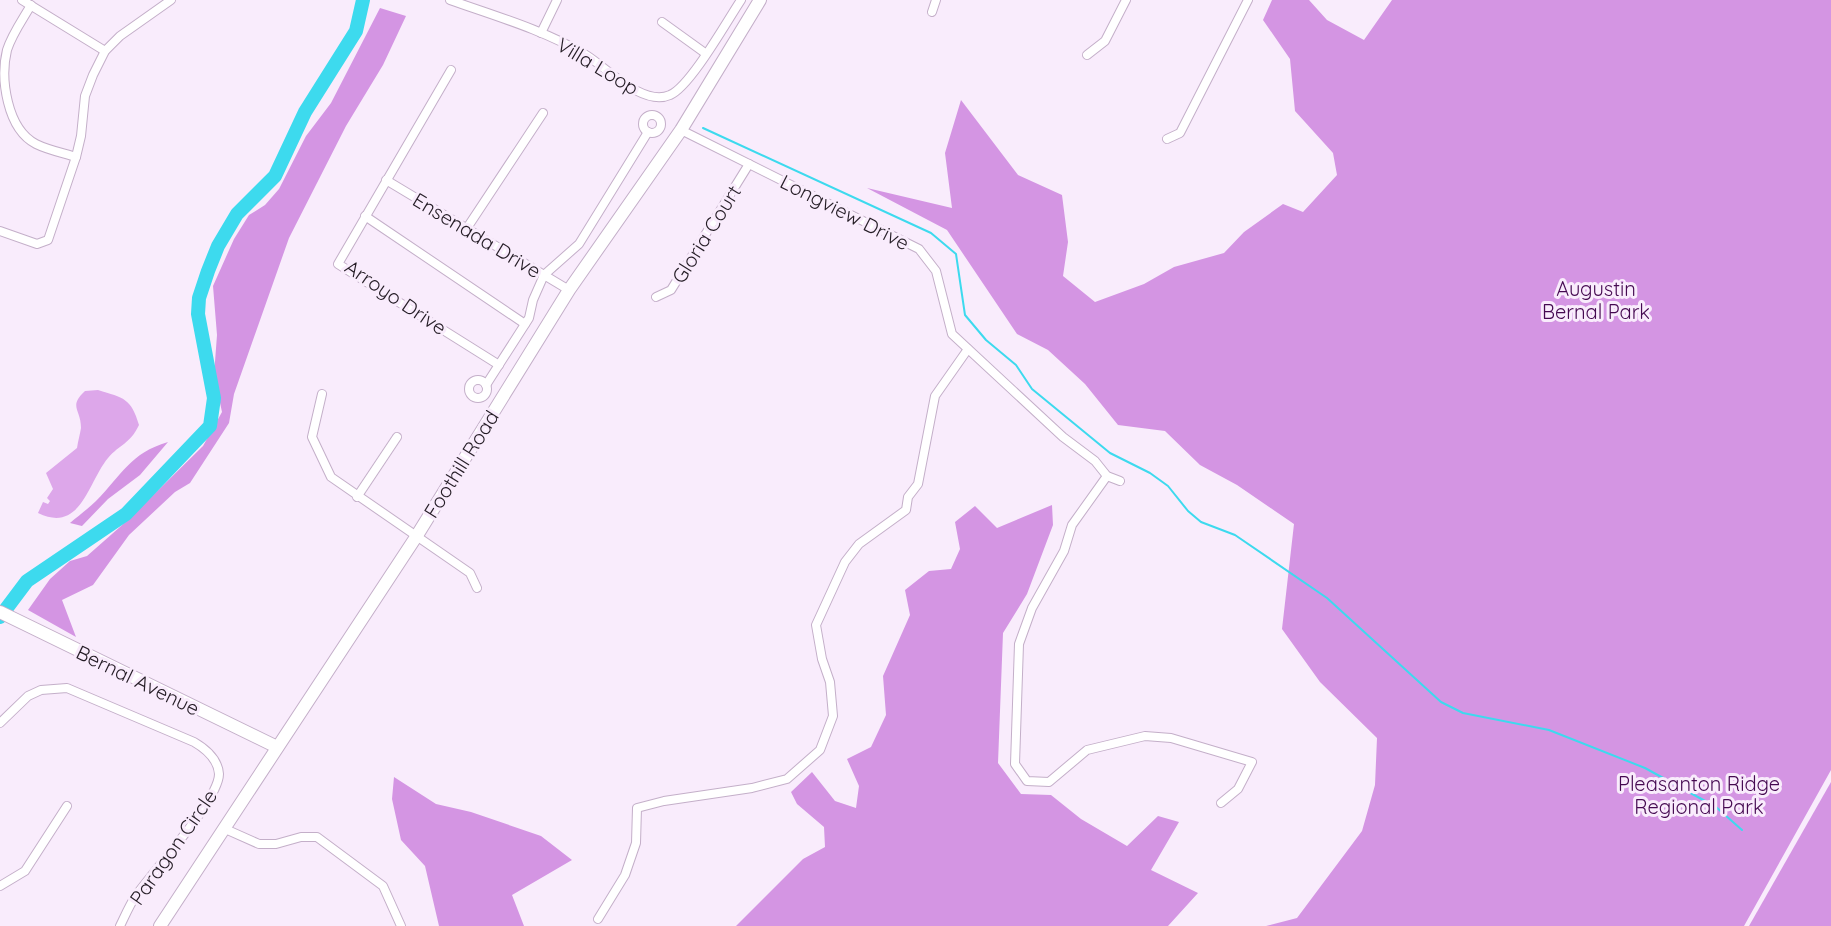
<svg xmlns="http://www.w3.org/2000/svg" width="1831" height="926" viewBox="0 0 1831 926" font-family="Quicksand,sans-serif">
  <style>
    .green { fill: #dda7ea }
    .forest { fill: #d495e3 }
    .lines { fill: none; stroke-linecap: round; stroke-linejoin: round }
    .stream { stroke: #3ddaee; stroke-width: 2 }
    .river { stroke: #3ddaee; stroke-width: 14 }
    .minor-casing { stroke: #c4afc9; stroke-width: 10 }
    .secondary-casing { stroke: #c4afc9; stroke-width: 14 }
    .minor { stroke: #fff; stroke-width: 8 }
    .secondary { stroke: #fff; stroke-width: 12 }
    .labels { text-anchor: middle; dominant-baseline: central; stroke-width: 6; stroke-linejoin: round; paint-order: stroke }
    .street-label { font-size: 20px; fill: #241c25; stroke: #f9ecfc }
    .park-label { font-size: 20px; fill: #450951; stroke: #f9ecfc }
  </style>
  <rect width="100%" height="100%" fill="#f9ecfc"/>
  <path class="green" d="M98,390C124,398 131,398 139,425C130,444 120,444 108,458C88,482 81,534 38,513L43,502L48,504L50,501L47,498L53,489L46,473L77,448C78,441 80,434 81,428C81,409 68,407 85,391Z"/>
  <g class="forest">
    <polygon points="1272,0 1309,0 1327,20 1364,40 1392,0 1831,0 1831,770 1744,926 1266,926 1297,918 1362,831 1375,785 1377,738 1320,682 1282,629 1294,524 1237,485 1200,465 1165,431 1118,425 1085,384 1048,350 1017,334 947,230 867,188 952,208 945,153 961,100 1018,175 1062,195 1068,242 1063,276 1095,302 1144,284 1174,267 1224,253 1244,232 1283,204 1303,212 1337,175 1333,153 1295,111 1290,59 1263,20"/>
    <polygon points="380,8 406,16 383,65 346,126 289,238 234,394 229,423 190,483 175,492 129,535 93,585 62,600 76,637 28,610 50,579 70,561 87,556 129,519 203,446 222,412 214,375 217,335 213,286 234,239 249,215 265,205 279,189 306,136 331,103"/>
    <path d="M168,442L140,475L108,499L82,526L70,523C78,516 88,509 96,501C122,475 130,453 168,442Z"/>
    <polygon points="1052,505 1053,525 1027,594 1003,633 998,763 1021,794 1051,795 1081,819 1127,846 1158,816 1179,822 1151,870 1198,893 1168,926 736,926 803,859 825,847 824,827 797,804 791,792 812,772 835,801 856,808 859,786 847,759 871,747 886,715 883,676 910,615 905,590 929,571 951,569 960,549 955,522 975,506 997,528"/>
    <polygon points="394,777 436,804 471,812 541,836 572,860 512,895 524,926 439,926 425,866 401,840 392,799"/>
    <polygon points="1831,782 1831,926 1749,926"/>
  </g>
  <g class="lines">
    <polyline class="stream" points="703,128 931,233 956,254 965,315 986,340 1016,365 1032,389 1110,453 1150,473 1168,486 1188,511 1201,522 1235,535 1327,598 1441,702 1463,713 1549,730 1645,768 1716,807 1742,830"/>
    <polyline class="river" points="0,617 27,581 126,514 210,426 214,398 198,314 199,298 208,271 218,246 237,214 275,176 305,112 356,31 363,0"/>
    <defs>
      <g id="minor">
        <polyline points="22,0 105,51"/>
        <path d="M450,0C495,16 544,30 586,55C607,68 643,107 670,95C690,87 727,21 741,0"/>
        <path d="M31,5C23,19 12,34 7,50C0,79 7,129 36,144C48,150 63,153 76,157"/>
        <polyline points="932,12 936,0"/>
        <polyline points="662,22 705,53"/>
        <polyline points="541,33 557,0"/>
        <polyline points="1087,55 1105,41 1126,0"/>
        <polyline points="451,70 338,264 499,365"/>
        <circle cx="652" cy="124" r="9"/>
        <polyline points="681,130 919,249 936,271 952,334 1063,437 1095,461 1107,476 1120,481"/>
        <polyline points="1167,139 1180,133 1248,0"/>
        <polyline points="386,180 569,290"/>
        <polyline points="365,216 525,324"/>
        <polyline points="467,228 543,113"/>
        <polyline points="0,231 37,244 48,240 76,157 81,136 85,96 93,75 105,51 120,36 171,0"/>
        <polyline points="656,297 671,290 749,164"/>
        <circle cx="478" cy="389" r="9"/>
        <polyline points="486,385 529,318 533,300 544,275 579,244 648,132"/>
        <polyline points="322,394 312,437 331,477 470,573 477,588"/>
        <polyline points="1107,476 1072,525 1064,551 1032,608 1019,644 1015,764 1027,781 1049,782 1087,750 1145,736 1171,738 1252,762 1238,789 1221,803"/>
        <polyline points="357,497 397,437"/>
        <path d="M0,723L28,696L41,690L67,688L194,742C206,749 218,759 219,774C219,800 152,872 135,897C129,906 125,916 120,926"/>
        <polyline points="223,828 259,844 276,844 301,837 317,837 383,886 401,926"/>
        <polyline points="0,886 25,871 67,806"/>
        <polyline points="598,919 625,875 636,843 637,808 664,801 752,788 787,779 820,750 833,716 830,682 822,659 816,625 845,562 859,544 906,510 908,497 918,484 935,396 968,349"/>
      </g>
      <g id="secondary">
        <polyline points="0,612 277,747"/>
        <polyline points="160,926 416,537 569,290 681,130 760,0"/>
      </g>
    </defs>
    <use href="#minor" class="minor-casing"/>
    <use href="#secondary" class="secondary-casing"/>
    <use href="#minor" class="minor"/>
    <use href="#secondary" class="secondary"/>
  </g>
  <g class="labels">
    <g class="street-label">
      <text transform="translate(598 66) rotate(31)">Villa Loop</text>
      <text transform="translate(845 212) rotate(27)">Longview Drive</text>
      <text transform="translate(706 234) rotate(-58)">Gloria Court</text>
      <text transform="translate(477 235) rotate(31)">Ensenada Drive</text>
      <text transform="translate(396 297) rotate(34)">Arroyo Drive</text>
      <text transform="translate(461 464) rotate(-58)">Foothill Road</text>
      <text transform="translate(138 680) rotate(26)">Bernal Avenue</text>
      <text transform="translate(173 847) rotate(-55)">Paragon Circle</text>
    </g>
    <g class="park-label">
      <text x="1596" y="288">Augustin<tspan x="1596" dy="23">Bernal Park</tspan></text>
      <text x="1699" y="783">Pleasanton Ridge<tspan x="1699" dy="23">Regional Park</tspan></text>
    </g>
  </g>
</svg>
